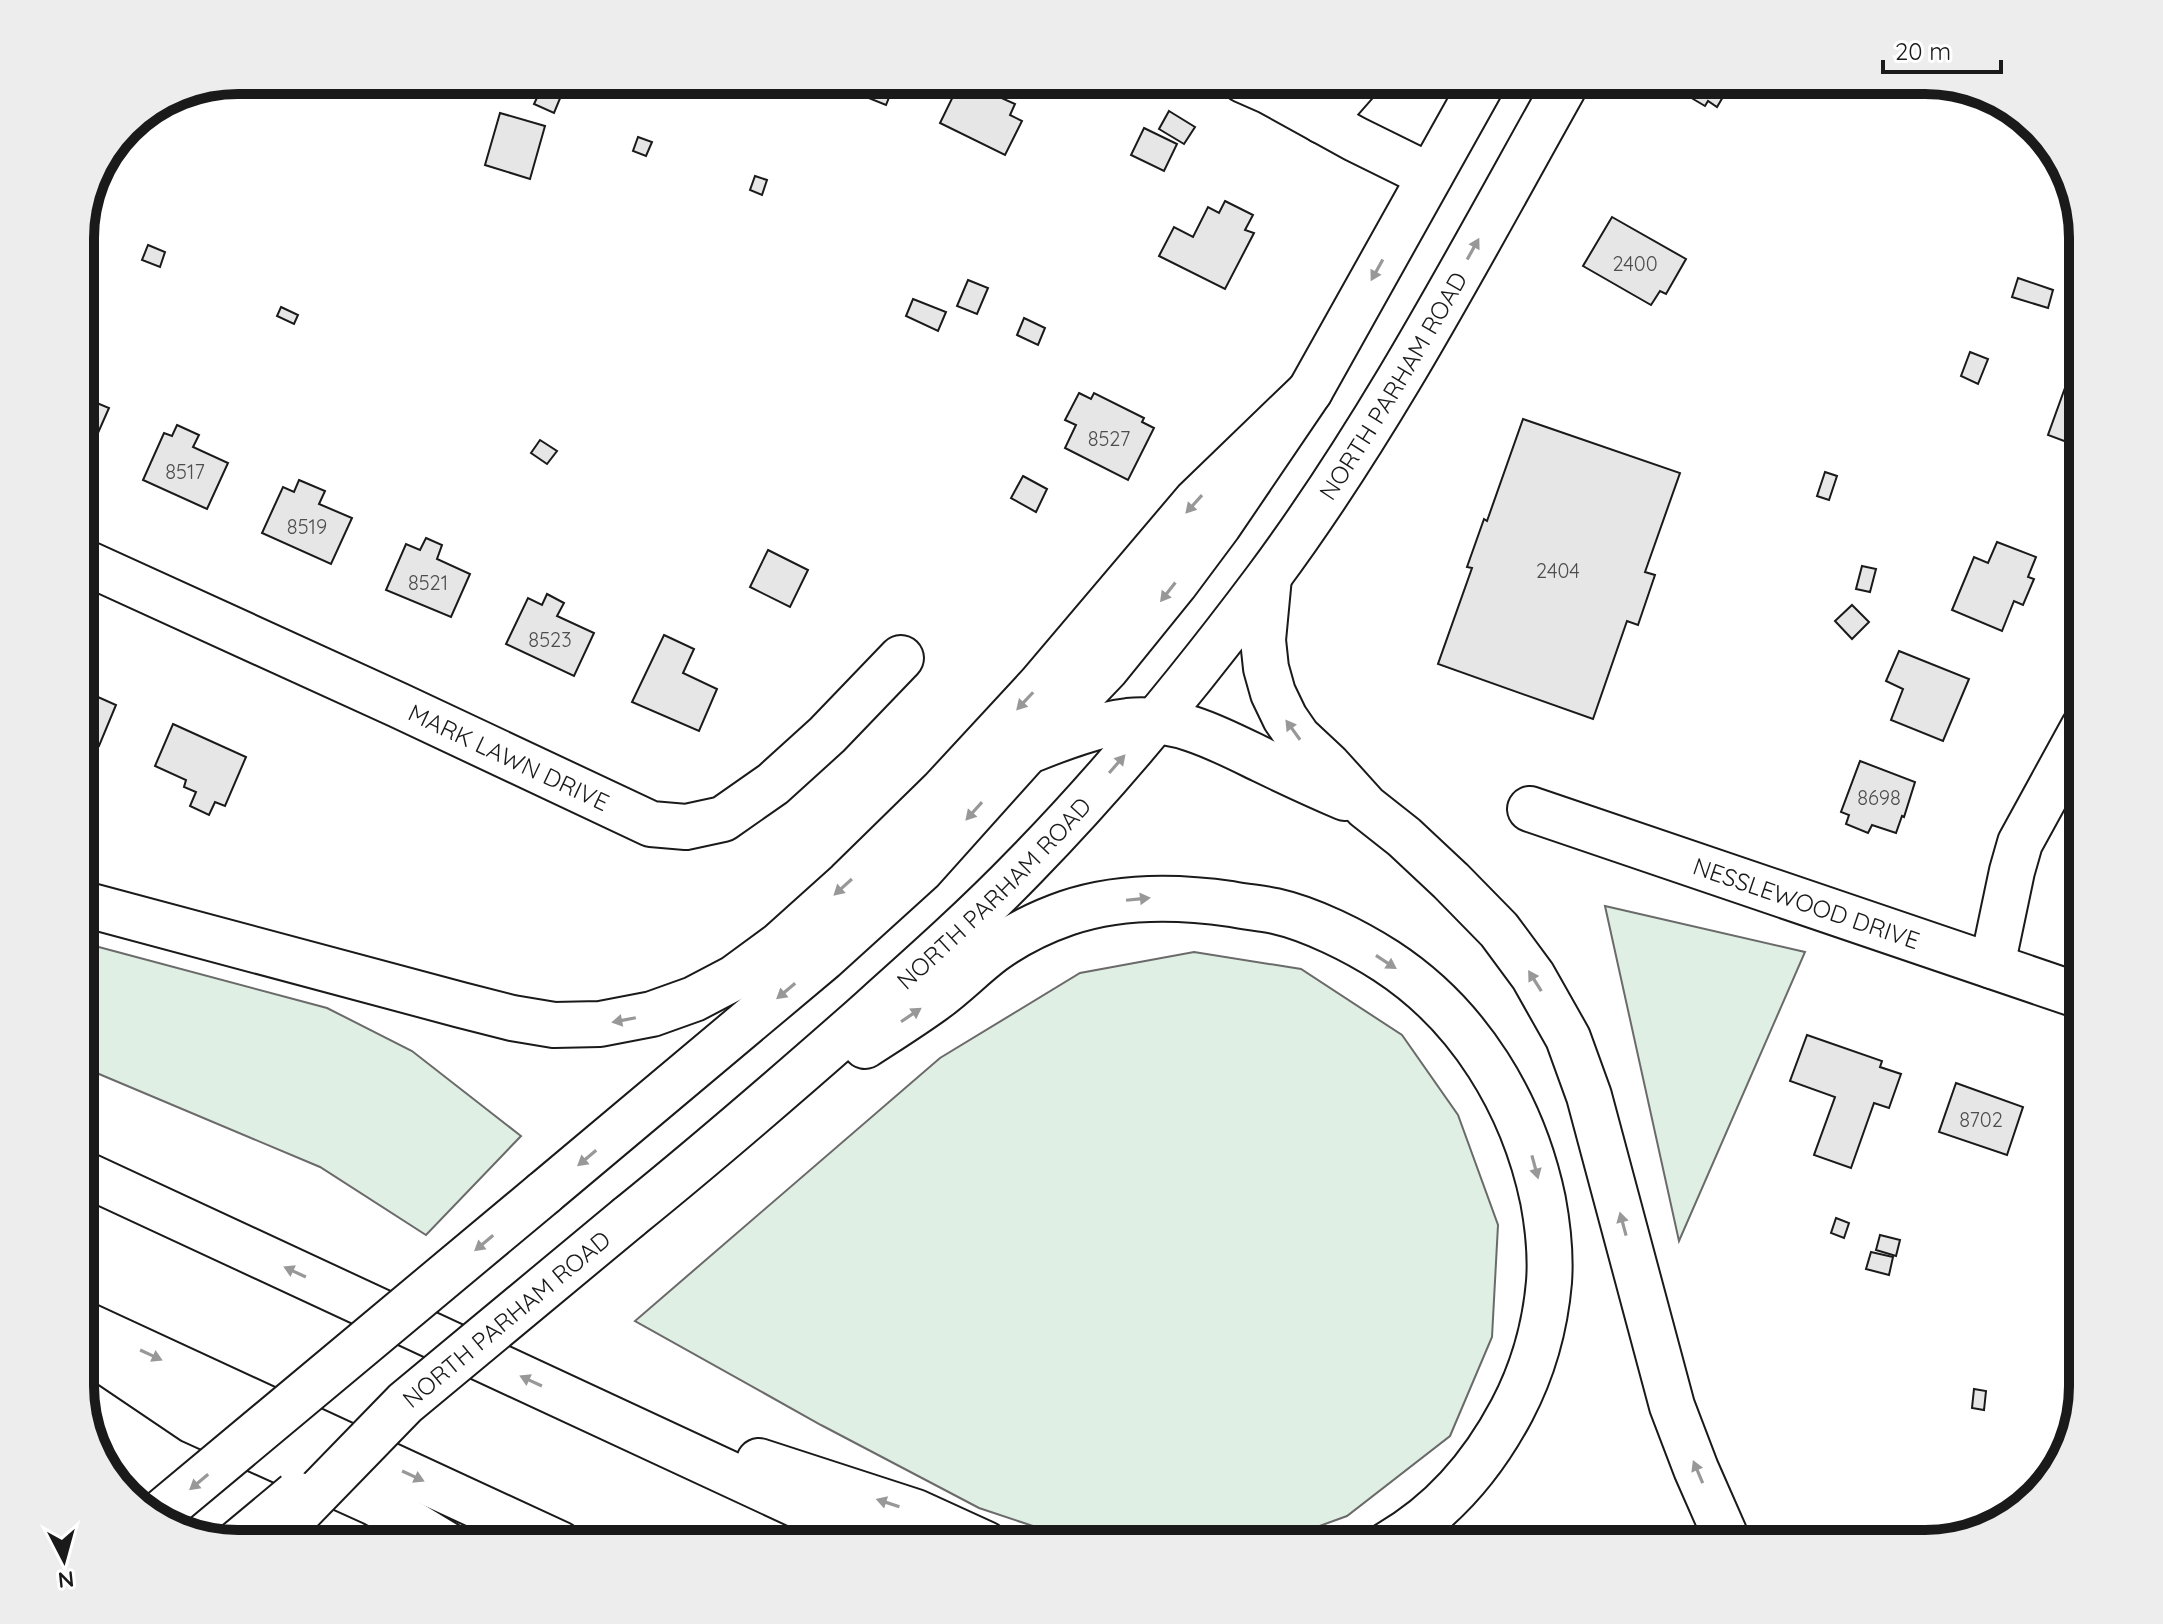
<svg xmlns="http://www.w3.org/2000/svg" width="2163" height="1624" viewBox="0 0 2163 1624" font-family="Quicksand,sans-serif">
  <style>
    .green { fill: #e0efe3; stroke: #6a6a6a; stroke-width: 2 }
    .building { fill: #e6e6e6; stroke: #1a1a1a; stroke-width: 2 }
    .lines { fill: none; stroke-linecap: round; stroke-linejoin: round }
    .minor-casing { stroke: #1a1a1a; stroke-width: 48 }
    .highway-casing { stroke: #1a1a1a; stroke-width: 48 }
    .minor { stroke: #fff; stroke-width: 44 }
    .highway { stroke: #fff; stroke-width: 44 }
    .major-bridge-casing { stroke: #1a1a1a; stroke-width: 48; stroke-linecap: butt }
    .highway-bridge-casing { stroke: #1a1a1a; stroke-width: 48; stroke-linecap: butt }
    .major-bridge { stroke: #fff; stroke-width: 44 }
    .highway-bridge { stroke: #fff; stroke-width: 44 }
    .oneway { fill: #989898 }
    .labels { text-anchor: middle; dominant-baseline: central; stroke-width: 6; stroke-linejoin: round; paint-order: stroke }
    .number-label { font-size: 20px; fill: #4d4d4d }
    .street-label { font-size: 24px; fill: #1a1a1a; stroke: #fff }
    .rim { fill: none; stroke: #1a1a1a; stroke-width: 10 }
  </style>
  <rect width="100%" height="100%" fill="#fff"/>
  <g class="green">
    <polygon points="1605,906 1805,952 1679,1241"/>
    <polygon points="80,942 327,1008 412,1051 521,1136 426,1235 320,1167 80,1066"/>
    <polygon points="1194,952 1301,969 1402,1035 1458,1115 1498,1225 1492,1337 1450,1436 1347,1516 1270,1544 1087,1544 979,1508 821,1425 635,1321 940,1058 1080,973"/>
  </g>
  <g class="building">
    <polygon points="824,80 896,80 886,105"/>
    <polygon points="961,80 975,86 977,82 998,93 997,96 1015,104 1010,115 1022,121 1005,155 940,123"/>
    <polygon points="1661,80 1733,80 1717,107 1708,101 1705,106"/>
    <polygon points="542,87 561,96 554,113 534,104"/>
    <polygon points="1169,111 1195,127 1184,144 1159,129"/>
    <polygon points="500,113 545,126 530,179 485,165"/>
    <polygon points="1144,128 1177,144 1164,171 1131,155"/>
    <polygon points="638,137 652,142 646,156 633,151"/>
    <polygon points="755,176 767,180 762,195 750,190"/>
    <polygon points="1225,201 1253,215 1245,230 1254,233 1225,289 1159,256 1174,227 1193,237 1208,207 1219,213"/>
    <polygon points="1612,217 1686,259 1666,294 1660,291 1651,305 1583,266"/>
    <polygon points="148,245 165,252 160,267 142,260"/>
    <polygon points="2018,278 2053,290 2048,308 2012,297"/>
    <polygon points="968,280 988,288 977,314 957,306"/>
    <polygon points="913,299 946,312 938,331 906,316"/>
    <polygon points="281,307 298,315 294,324 277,316"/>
    <polygon points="1024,318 1045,328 1038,345 1017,335"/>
    <polygon points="1970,352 1988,359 1978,384 1961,376"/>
    <polygon points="2083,364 2083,448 2048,435 2066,385 2074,388"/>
    <polygon points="1079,393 1091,399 1094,393 1144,418 1142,422 1154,428 1128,480 1065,448 1076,425 1065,420"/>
    <polygon points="80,396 109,408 90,451 80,447"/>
    <polygon points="1523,419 1680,473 1645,572 1655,575 1638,625 1627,621 1593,719 1438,664 1472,568 1467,567 1484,519 1487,521"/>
    <polygon points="177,425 199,435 193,447 228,463 207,509 143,480 164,433 172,436"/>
    <polygon points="540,440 557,451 547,464 531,453"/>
    <polygon points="1825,472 1837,476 1829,500 1817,496"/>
    <polygon points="1023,476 1047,489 1036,512 1011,498"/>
    <polygon points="299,480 325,491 319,504 352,518 331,564 262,533 283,487 294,492"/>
    <polygon points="426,538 442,545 437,559 470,574 451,617 386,590 406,544 420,550"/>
    <polygon points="1997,542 2036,557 2028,577 2034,579 2023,605 2014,601 2002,631 1952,610 1974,557 1988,563"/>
    <polygon points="768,550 808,570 790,607 750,587"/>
    <polygon points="1862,566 1876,569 1870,592 1856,589"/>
    <polygon points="547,594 564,603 557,616 594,633 574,676 506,644 528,598 542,605"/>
    <polygon points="1852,605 1869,622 1852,639 1835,621"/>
    <polygon points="664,635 694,649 683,673 717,689 699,731 632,702"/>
    <polygon points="1899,651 1969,679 1943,741 1891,720 1903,689 1886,681"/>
    <polygon points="80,689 116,705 99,746 91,742 85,754 80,752"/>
    <polygon points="173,724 246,757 225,806 215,802 209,815 190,806 196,792 184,787 186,780 155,766"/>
    <polygon points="1860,761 1915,782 1904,817 1902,816 1896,833 1872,825 1868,833 1846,824 1849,815 1841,812"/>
    <polygon points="1807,1035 1882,1061 1880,1067 1901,1074 1889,1108 1874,1103 1851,1168 1814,1155 1835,1097 1790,1081"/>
    <polygon points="1956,1083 2023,1107 2007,1155 1939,1132"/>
    <polygon points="1836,1218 1849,1223 1844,1238 1831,1233"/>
    <polygon points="1880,1235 1900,1240 1896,1256 1876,1250"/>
    <polygon points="1871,1252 1893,1257 1889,1275 1866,1269"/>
    <polygon points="1974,1389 1986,1391 1984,1410 1972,1408"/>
  </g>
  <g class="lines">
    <defs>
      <g id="minor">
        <polyline points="1243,80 1268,91 1355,139 1430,176"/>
        <polyline points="1322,121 1358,80"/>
        <path id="s1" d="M80,560L398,705L651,824L686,827L723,819L773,784L827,735L901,658"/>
        <path id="s2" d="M1530,809L2083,997"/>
        <polyline points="1992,966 2012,871 2020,843 2083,728"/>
      </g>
      <g id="highway">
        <polyline points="1269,577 1263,640 1266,668 1273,693 1285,718 1298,737 1328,765 1366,807 1404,837 1451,881 1499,930 1533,976 1568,1038 1589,1096 1672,1406 1696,1469 1729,1544"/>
        <path d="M1034,749C1064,737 1096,725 1128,721C1177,716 1219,739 1262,760C1289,773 1317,786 1345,798"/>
        <polyline points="80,903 461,1005 512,1018 554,1025 600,1024 652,1014 694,999 734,978 779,945 848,883 942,791 1040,685 1196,501 1310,391"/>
        <path d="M865,1046C888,1031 912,1016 934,1000C955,985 973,966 993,951C1015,935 1041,922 1067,913C1120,895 1176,896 1231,904C1246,907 1261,908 1275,911C1311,919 1355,941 1386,961C1469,1015 1523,1104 1543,1200C1548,1227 1551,1255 1549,1282C1545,1328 1533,1370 1512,1410C1483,1465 1442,1513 1388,1544"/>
        <polyline points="80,1172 881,1544"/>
        <polyline points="544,1193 824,958 921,870 1026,753 1107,668 1175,584 1219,525 1310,391 1484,80"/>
        <path id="s3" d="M629,1217C707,1154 782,1089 857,1023C914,972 973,920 1026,865C1113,776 1193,678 1267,579C1383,423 1473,249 1568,80"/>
        <polyline points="80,1322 560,1544"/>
        <polyline points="82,1346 193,1421 374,1503 413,1524 446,1544"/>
        <polyline points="759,1461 916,1512 986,1544"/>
      </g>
    </defs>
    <use href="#minor" class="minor-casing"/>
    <use href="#highway" class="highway-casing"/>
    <use href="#minor" class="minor"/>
    <use href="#highway" class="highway"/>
    <defs>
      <polyline id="major-bridge" points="236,1544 296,1494"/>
      <g id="highway-bridge">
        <polyline points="157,1516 544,1193"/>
        <path id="s4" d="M268,1544L405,1403L629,1217"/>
      </g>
    </defs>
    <use href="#major-bridge" class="major-bridge-casing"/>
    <use href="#highway-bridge" class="highway-bridge-casing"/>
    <use href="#major-bridge" class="major-bridge"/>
    <use href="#highway-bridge" class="highway-bridge"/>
  </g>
  <defs><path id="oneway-solid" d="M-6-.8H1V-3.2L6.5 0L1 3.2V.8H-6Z" transform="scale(2)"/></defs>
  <g class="oneway">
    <use href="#oneway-solid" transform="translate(1473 249) rotate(-61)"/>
    <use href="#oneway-solid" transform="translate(1377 270) rotate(119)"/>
    <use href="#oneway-solid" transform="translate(1194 504) rotate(132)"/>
    <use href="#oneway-solid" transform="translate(1168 592) rotate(128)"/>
    <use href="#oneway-solid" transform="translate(1025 701) rotate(133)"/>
    <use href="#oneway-solid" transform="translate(1293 730) rotate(-126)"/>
    <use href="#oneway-solid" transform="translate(1117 764) rotate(-49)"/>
    <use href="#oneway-solid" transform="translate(974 811) rotate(132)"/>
    <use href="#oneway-solid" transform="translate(843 887) rotate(138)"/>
    <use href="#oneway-solid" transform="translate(1138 899) rotate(-6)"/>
    <use href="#oneway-solid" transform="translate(1386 962) rotate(33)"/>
    <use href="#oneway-solid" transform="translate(1535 981) rotate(-122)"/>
    <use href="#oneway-solid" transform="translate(786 991) rotate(140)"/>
    <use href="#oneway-solid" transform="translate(911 1015) rotate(-34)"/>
    <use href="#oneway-solid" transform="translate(624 1020) rotate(169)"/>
    <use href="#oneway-solid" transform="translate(587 1158) rotate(140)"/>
    <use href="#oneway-solid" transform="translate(1535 1167) rotate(75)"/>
    <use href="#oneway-solid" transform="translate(1623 1224) rotate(-105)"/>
    <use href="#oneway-solid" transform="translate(484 1243) rotate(140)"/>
    <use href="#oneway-solid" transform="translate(295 1272) rotate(-155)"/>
    <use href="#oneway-solid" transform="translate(151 1355) rotate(25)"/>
    <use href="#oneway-solid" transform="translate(531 1381) rotate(-155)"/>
    <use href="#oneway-solid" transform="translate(1698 1472) rotate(-113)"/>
    <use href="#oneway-solid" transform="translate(413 1476) rotate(25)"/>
    <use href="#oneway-solid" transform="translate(199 1482) rotate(140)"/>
    <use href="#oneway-solid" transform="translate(888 1503) rotate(-162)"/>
  </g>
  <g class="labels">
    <g class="number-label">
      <text x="1635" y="263">2400</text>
      <text x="1109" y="438">8527</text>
      <text x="185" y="471">8517</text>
      <text x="307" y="526">8519</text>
      <text x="1558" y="570">2404</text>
      <text x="428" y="582">8521</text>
      <text x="550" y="639">8523</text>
      <text x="1879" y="797">8698</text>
      <text x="1981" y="1119">8702</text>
    </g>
    <g class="street-label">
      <text stroke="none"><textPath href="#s3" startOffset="1136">NORTH PARHAM ROAD</textPath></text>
      <text stroke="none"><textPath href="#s1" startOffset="472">MARK LAWN DRIVE</textPath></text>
      <text stroke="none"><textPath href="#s3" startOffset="488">NORTH PARHAM ROAD</textPath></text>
      <text stroke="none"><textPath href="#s2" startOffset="292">NESSLEWOOD DRIVE</textPath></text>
      <text stroke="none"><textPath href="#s4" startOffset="328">NORTH PARHAM ROAD</textPath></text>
    </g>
  </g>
  <path d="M0 0H2163V1624H0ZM238 94H1925A144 144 0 0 1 2069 238V1386A144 144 0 0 1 1925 1530H238A144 144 0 0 1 94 1386V238A144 144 0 0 1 238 94Z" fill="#ededed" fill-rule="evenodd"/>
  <path class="rim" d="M238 94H1925A144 144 0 0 1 2069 238V1386A144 144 0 0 1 1925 1530H238A144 144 0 0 1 94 1386V238A144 144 0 0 1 238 94Z"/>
  <g transform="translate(64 1560) rotate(174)" stroke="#ffffff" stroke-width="6" paint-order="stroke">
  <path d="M0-6L14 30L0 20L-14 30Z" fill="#1a1a1a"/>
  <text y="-12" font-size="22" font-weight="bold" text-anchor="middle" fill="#1a1a1a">N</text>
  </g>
  <path d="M1883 60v12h118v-12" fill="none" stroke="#1a1a1a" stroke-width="4"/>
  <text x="1895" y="60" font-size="24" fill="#1a1a1a" stroke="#ffffff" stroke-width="6" paint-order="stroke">20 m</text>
</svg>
